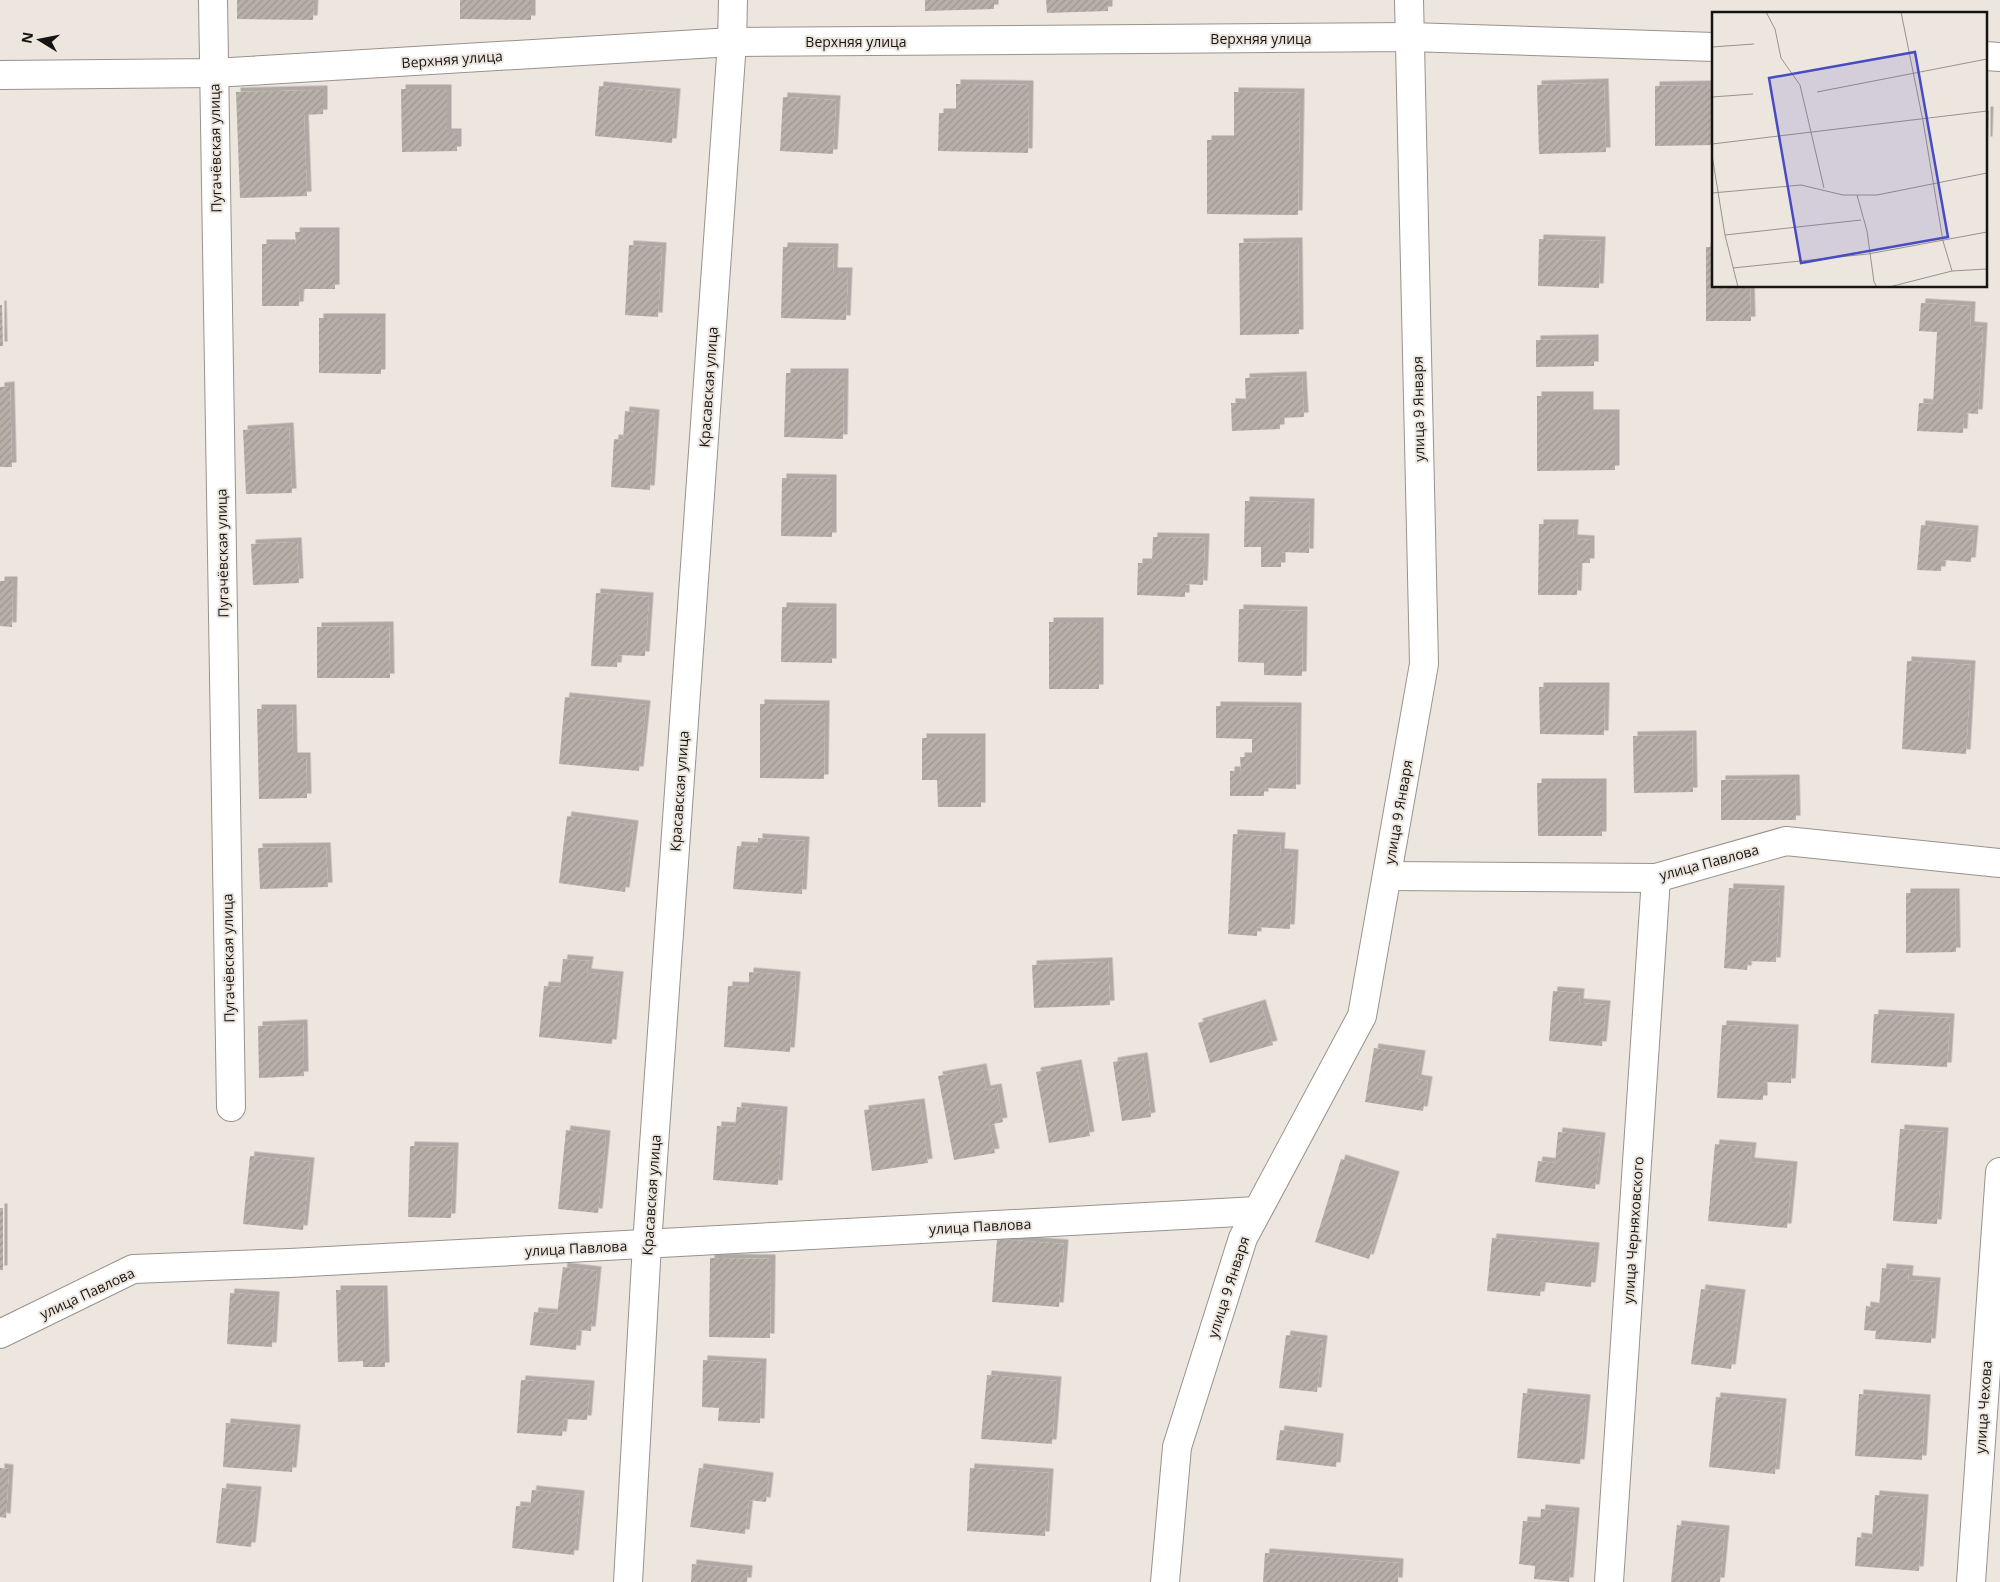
<svg xmlns="http://www.w3.org/2000/svg" width="2000" height="1582" viewBox="0 0 2000 1582" font-family="'Open Sans',sans-serif">
  <style>
    .building { fill: url(#building-hatch); filter: url(#shadow) }
    .lines { fill: none; stroke-linecap: round; stroke-linejoin: round }
    .minor-casing { stroke: #99928c; stroke-width: 30 }
    .secondary-casing { stroke: #99928c; stroke-width: 30 }
    .minor { stroke: #fff; stroke-width: 28 }
    .secondary { stroke: #fff; stroke-width: 28 }
    .labels { text-anchor: middle; dominant-baseline: central; stroke-width: 4; stroke-linejoin: round; paint-order: stroke }
    .street-label { font-size: 14px; fill: #161412; stroke: #ede6df }
    .inset-road { fill: none; stroke: #97928d; stroke-width: 1 }
    .view { fill: #484bc1; fill-opacity: 0.15; stroke: #484bc1; stroke-width: 2.5 }
    .inset-edge { fill: none; stroke: #161412; stroke-width: 2.5 }
  </style>
  <defs>
    <pattern id="building-hatch" width="6" height="6" patternUnits="userSpaceOnUse" patternTransform="scale(1.25)"><rect width="6" height="6" fill="#b6b0a9"/><path d="M-1 1l2-2M0 6l6-6M5 7l2-2" fill="none" stroke="#9c9690"/></pattern>
    <filter id="shadow"><feDropShadow dx="4.5" dy="-4.5" stdDeviation="0" flood-color="#0004"/></filter>
  </defs>
  <rect width="100%" height="100%" fill="#ede6df"/>
  <g class="building">
    <polygon points="237,0 314,0 313,20 237,19"/>
    <polygon points="460,0 531,0 531,20 460,19"/>
    <polygon points="925,0 994,0 994,9 925,11"/>
    <polygon points="1046,0 1108,0 1108,11 1047,13"/>
    <polygon points="1604,83 1606,152 1539,154 1537,85"/>
    <polygon points="956,84 1029,85 1028,153 938,151 939,113 956,113"/>
    <polygon points="1714,85 1714,145 1655,146 1655,86"/>
    <polygon points="599,86 676,93 672,143 595,136"/>
    <polygon points="401,89 447,89 447,133 457,133 457,151 402,152"/>
    <polygon points="323,90 323,114 304,115 307,196 240,198 236,92"/>
    <polygon points="1234,92 1300,93 1298,215 1207,214 1207,140 1234,140"/>
    <polygon points="783,97 836,100 833,154 780,151"/>
    <polygon points="1986,111 1989,111 1988,141 1986,141"/>
    <polygon points="295,232 335,232 335,289 300,289 299,306 262,306 262,244 296,244"/>
    <polygon points="1539,239 1601,241 1599,288 1538,286"/>
    <polygon points="1298,242 1299,334 1240,335 1239,243"/>
    <polygon points="629,245 662,247 658,317 625,315"/>
    <polygon points="783,247 834,248 833,272 848,272 846,320 781,318"/>
    <polygon points="1706,247 1714,247 1714,286 1750,286 1751,321 1706,321"/>
    <polygon points="1921,303 1971,306 1970,326 1983,327 1978,414 1964,413 1963,433 1917,431 1919,403 1933,404 1937,332 1919,331"/>
    <polygon points="0,305 2,305 3,346 0,346"/>
    <polygon points="319,318 381,318 381,374 319,373"/>
    <polygon points="1594,339 1594,366 1536,367 1536,340"/>
    <polygon points="786,373 844,373 843,439 784,437"/>
    <polygon points="1302,376 1304,417 1280,418 1280,429 1232,431 1231,403 1246,403 1245,378"/>
    <polygon points="10,386 12,467 0,467 0,387"/>
    <polygon points="1537,396 1589,396 1589,414 1615,414 1615,470 1537,471"/>
    <polygon points="625,411 655,414 650,490 611,487 614,439 623,440"/>
    <polygon points="289,427 292,493 246,494 243,430"/>
    <polygon points="782,478 832,479 832,537 781,536"/>
    <polygon points="1245,501 1310,503 1309,553 1281,552 1281,567 1261,567 1261,547 1244,547"/>
    <polygon points="1539,524 1574,524 1573,539 1590,540 1590,563 1578,563 1577,595 1538,595"/>
    <polygon points="1921,525 1974,530 1971,562 1942,560 1941,571 1917,570"/>
    <polygon points="1153,537 1205,538 1203,585 1185,584 1185,597 1137,595 1138,563 1152,563"/>
    <polygon points="297,542 299,583 253,585 251,544"/>
    <polygon points="0,581 13,581 12,627 0,626"/>
    <polygon points="596,593 649,597 645,656 618,655 617,667 591,666"/>
    <polygon points="782,607 832,608 832,663 781,662"/>
    <polygon points="1239,609 1303,611 1302,676 1264,675 1264,663 1238,662"/>
    <rect x="1049" y="622" width="50" height="67"/>
    <polygon points="389,626 390,678 317,678 317,627"/>
    <polygon points="1907,661 1971,665 1966,754 1902,749"/>
    <polygon points="1539,687 1605,687 1604,735 1540,734"/>
    <polygon points="565,697 646,705 639,771 559,764"/>
    <polygon points="760,704 825,705 824,779 760,778"/>
    <polygon points="1216,706 1297,707 1296,789 1264,788 1264,796 1230,796 1230,771 1241,771 1240,757 1252,757 1252,739 1216,738"/>
    <polygon points="257,709 292,709 293,757 306,757 307,798 259,799"/>
    <polygon points="1692,735 1693,792 1634,793 1633,736"/>
    <polygon points="922,738 981,738 981,807 938,807 937,780 922,780"/>
    <polygon points="1795,779 1796,820 1721,820 1721,780"/>
    <polygon points="1537,783 1602,783 1602,836 1538,836"/>
    <polygon points="567,816 634,825 625,892 559,883"/>
    <polygon points="1233,834 1281,837 1280,853 1294,854 1290,929 1257,927 1257,936 1228,934"/>
    <polygon points="758,838 805,841 802,894 733,889 737,846 758,847"/>
    <polygon points="326,847 328,887 260,889 258,848"/>
    <polygon points="1729,888 1780,890 1776,962 1748,961 1747,970 1724,968"/>
    <polygon points="1906,893 1955,893 1956,952 1906,953"/>
    <polygon points="563,959 589,961 587,973 619,976 612,1044 539,1037 544,986 560,987"/>
    <polygon points="1108,962 1110,1005 1034,1008 1032,965"/>
    <polygon points="749,972 796,976 790,1052 724,1047 728,986 749,987"/>
    <polygon points="1553,991 1580,993 1579,1003 1606,1005 1602,1046 1549,1041"/>
    <polygon points="1261,1004 1273,1045 1210,1063 1198,1023"/>
    <polygon points="1874,1014 1950,1018 1947,1067 1871,1063"/>
    <polygon points="303,1024 304,1076 259,1078 258,1026"/>
    <polygon points="1722,1025 1794,1029 1791,1083 1763,1082 1763,1100 1717,1098"/>
    <polygon points="1374,1048 1421,1055 1417,1079 1428,1081 1423,1111 1365,1102"/>
    <polygon points="1143,1057 1151,1117 1122,1121 1113,1062"/>
    <polygon points="1077,1064 1090,1136 1049,1143 1036,1072"/>
    <polygon points="982,1068 986,1090 997,1088 1003,1122 989,1125 995,1153 954,1160 938,1076"/>
    <polygon points="920,1103 928,1163 872,1171 864,1110"/>
    <polygon points="737,1107 783,1111 778,1185 713,1180 717,1126 735,1127"/>
    <polygon points="1900,1129 1944,1132 1937,1224 1893,1221"/>
    <polygon points="566,1130 606,1135 598,1213 558,1209"/>
    <polygon points="1558,1132 1601,1137 1595,1189 1535,1182 1538,1161 1555,1163"/>
    <polygon points="1715,1144 1752,1147 1750,1162 1793,1166 1787,1228 1708,1221"/>
    <polygon points="410,1146 454,1147 451,1218 408,1217"/>
    <polygon points="250,1156 310,1162 303,1230 243,1224"/>
    <polygon points="1341,1159 1395,1176 1369,1259 1315,1242"/>
    <rect x="0" y="1208" width="3" height="62"/>
    <polygon points="1492,1238 1595,1247 1591,1287 1542,1282 1540,1296 1487,1291"/>
    <polygon points="997,1239 1064,1244 1059,1307 992,1302"/>
    <polygon points="710,1258 771,1259 770,1338 709,1337"/>
    <polygon points="563,1267 597,1271 591,1331 578,1330 576,1350 530,1345 534,1312 557,1314"/>
    <polygon points="1882,1268 1909,1270 1908,1280 1936,1282 1931,1343 1875,1339 1876,1331 1864,1330 1866,1306 1879,1308"/>
    <polygon points="1701,1289 1741,1294 1731,1369 1691,1364"/>
    <polygon points="336,1290 383,1290 385,1367 363,1367 363,1361 338,1362"/>
    <polygon points="230,1293 275,1296 272,1347 227,1344"/>
    <polygon points="1286,1335 1323,1340 1317,1392 1279,1388"/>
    <polygon points="703,1360 762,1363 760,1423 718,1421 719,1408 702,1407"/>
    <polygon points="987,1375 1057,1381 1052,1444 981,1439"/>
    <polygon points="521,1380 590,1385 587,1420 564,1419 562,1436 517,1433"/>
    <polygon points="1523,1393 1586,1399 1580,1464 1517,1458"/>
    <polygon points="1859,1394 1926,1399 1922,1460 1855,1456"/>
    <polygon points="1716,1397 1782,1403 1775,1474 1709,1467"/>
    <polygon points="226,1423 296,1429 292,1472 223,1467"/>
    <polygon points="1280,1430 1339,1438 1336,1467 1276,1460"/>
    <polygon points="0,1468 9,1469 6,1518 0,1517"/>
    <polygon points="699,1468 769,1477 766,1502 749,1500 745,1534 690,1527"/>
    <polygon points="970,1468 1049,1473 1045,1536 967,1531"/>
    <polygon points="222,1488 257,1491 251,1547 216,1543"/>
    <polygon points="532,1490 580,1495 574,1555 512,1548 516,1506 530,1507"/>
    <polygon points="1875,1495 1924,1499 1919,1571 1855,1566 1857,1537 1872,1539"/>
    <polygon points="1541,1509 1575,1512 1569,1582 1534,1579 1535,1566 1519,1564 1523,1521 1540,1522"/>
    <polygon points="1677,1525 1725,1530 1720,1582 1671,1582"/>
    <polygon points="1265,1553 1399,1563 1398,1582 1263,1582"/>
    <polygon points="692,1564 748,1570 747,1582 691,1582"/>
  </g>
  <g class="lines">
    <defs>
      <g id="minor">
        <polyline points="213,0 231,1107"/>
        <polyline points="1986,56 2000,57"/>
        <polyline points="0,75 214,73 732,42 1410,37 1714,47"/>
        <polyline points="1387,876 1656,878 1786,841 2000,863"/>
        <polyline points="0,1334 133,1269 290,1263 1257,1211"/>
        <polyline points="628,1582 647,1244 732,42 733,0"/>
        <polyline points="1609,1582 1656,878"/>
        <polyline points="1971,1582 2000,1172"/>
      </g>
      <polyline id="secondary" points="1165,1582 1177,1447 1243,1238 1362,1016 1424,664 1409,0"/>
    </defs>
    <use href="#minor" class="minor-casing"/>
    <use href="#secondary" class="secondary-casing"/>
    <use href="#minor" class="minor"/>
    <use href="#secondary" class="secondary"/>
  </g>
  <g class="labels">
    <g class="street-label">
      <text x="1261" y="38">Верхняя улица</text>
      <text x="856" y="41">Верхняя улица</text>
      <text transform="translate(452 59) rotate(-4)">Верхняя улица</text>
      <text transform="translate(215 148) rotate(-91)">Пугачёвская улица</text>
      <text transform="translate(708 387) rotate(-86)">Красавская улица</text>
      <text transform="translate(1418 409) rotate(-91)">улица 9 Января</text>
      <text transform="translate(222 553) rotate(-91)">Пугачёвская улица</text>
      <text transform="translate(679 791) rotate(-86)">Красавская улица</text>
      <text transform="translate(1398 812) rotate(-80)">улица 9 Января</text>
      <text transform="translate(1709 862) rotate(-15)">улица Павлова</text>
      <text transform="translate(228 958) rotate(-91)">Пугачёвская улица</text>
      <text transform="translate(651 1195) rotate(-86)">Красавская улица</text>
      <text transform="translate(980 1226) rotate(-3)">улица Павлова</text>
      <text transform="translate(1633 1230) rotate(-86)">улица Черняховского</text>
      <text transform="translate(576 1248) rotate(-3)">улица Павлова</text>
      <text transform="translate(1228 1287) rotate(-72)">улица 9 Января</text>
      <text transform="translate(87 1293) rotate(-25)">улица Павлова</text>
      <text transform="translate(1983 1407) rotate(-86)">улица Чехова</text>
    </g>
  </g>
  <g transform="translate(1712 12)">
    <rect width="275" height="275" fill="#ede6df"/>
    <path class="inset-road" d="M54,0L63,17L69,46L88,73L112,176M189,0L211,109L231,229L240,259M0,35L42,32M105,80L275,47M0,85L41,82M0,132L275,99M0,143L13,223L26,275M0,181L89,173L131,183H165L275,161M145,183L155,219L162,270L165,275M13,223L149,208M21,256L156,242L275,220M177,275L240,259L275,257"/>
    <path class="view" d="M203,40L236,225L89,251L57,66Z"/>
    <rect width="275" height="275" class="inset-edge"/>
  </g>
  <g transform="translate(40 40) rotate(280)" stroke="#ede6df" stroke-width="4" paint-order="stroke">
  <path d="M0-4L9 19L0 12L-9 19Z" fill="#161412"/>
  <text y="-8" font-size="14" font-weight="bold" text-anchor="middle" fill="#161412">N</text>
  </g>
</svg>
